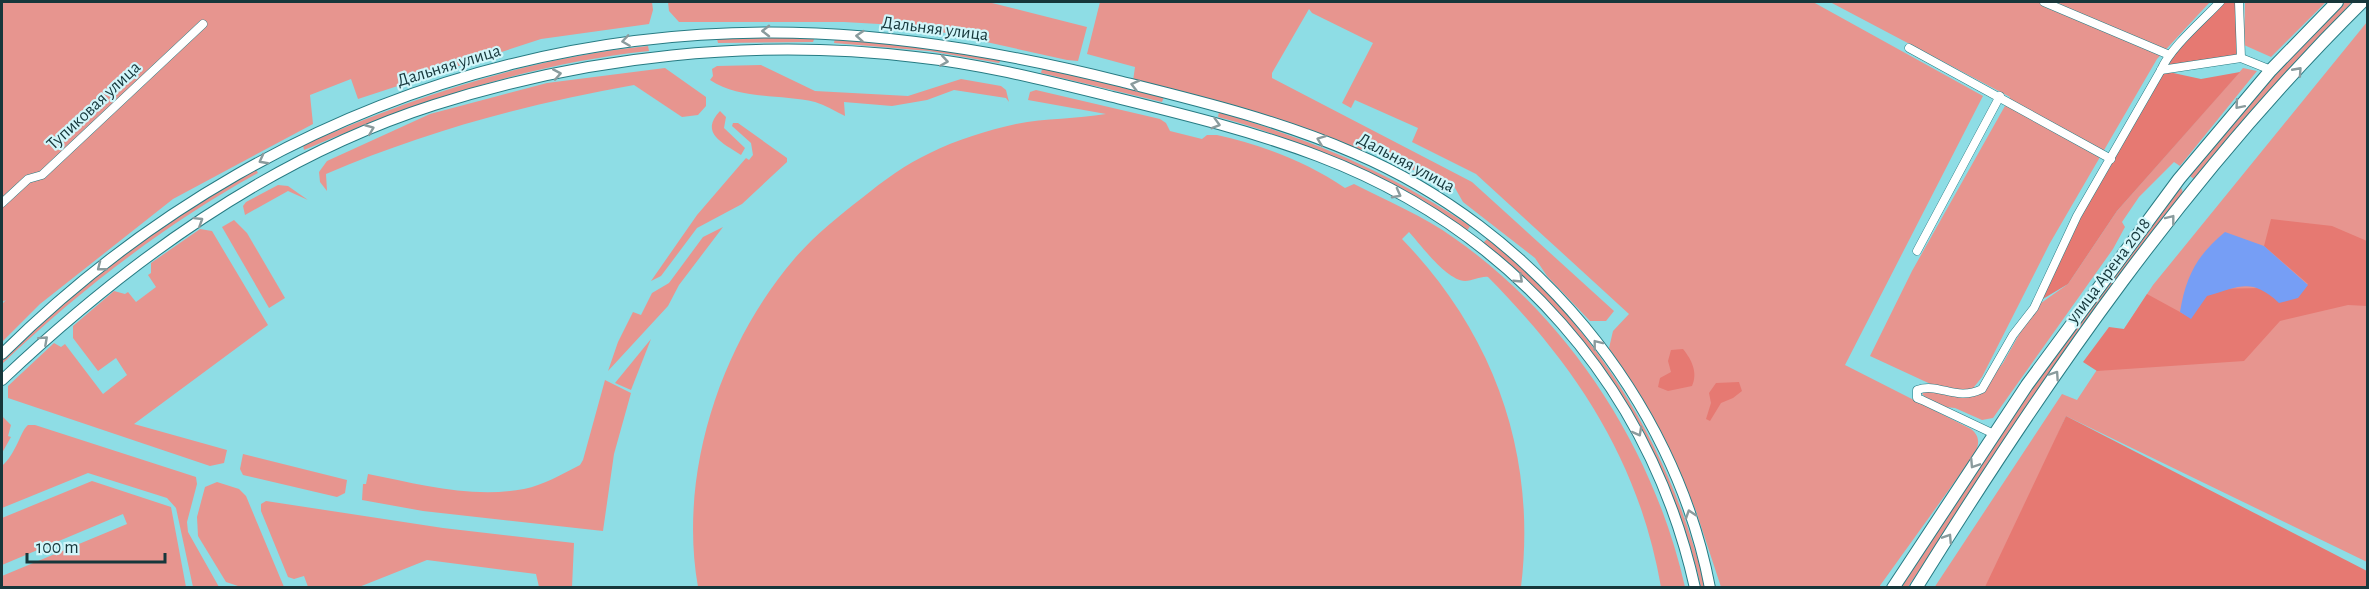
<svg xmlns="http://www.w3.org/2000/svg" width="2369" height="589" viewBox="0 0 2369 589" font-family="'Alegreya Sans',sans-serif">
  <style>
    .green { fill: #e7958f }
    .forest { fill: #e67972 }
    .water { fill: #769ef5 }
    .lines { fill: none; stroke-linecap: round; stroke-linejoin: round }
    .street-casing { stroke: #277b83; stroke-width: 9 }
    .secondary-casing { stroke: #277b83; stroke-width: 12 }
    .primary-casing { stroke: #277b83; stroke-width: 14 }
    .street { stroke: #fff; stroke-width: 8 }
    .secondary { stroke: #fff; stroke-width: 10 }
    .primary { stroke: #fff; stroke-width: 12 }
    .oneway { stroke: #8a9b9d }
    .labels { text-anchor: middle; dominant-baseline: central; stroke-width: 4.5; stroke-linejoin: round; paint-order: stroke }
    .street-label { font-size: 18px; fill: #16373b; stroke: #d1f6fa }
  </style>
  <rect width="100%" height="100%" fill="#8edde5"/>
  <g class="green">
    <polygon points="2,2 652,2 653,10 649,24 541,39 358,99 351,79 310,95 313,124 173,199 40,304 2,342 2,304 6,300 2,302"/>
    <polygon points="668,2 988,2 1087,27 1078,61 1067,60 914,26 844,22 679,22 669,11"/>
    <path d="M1100,2H1813L1983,96L1845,365L1971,429C1981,437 1979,445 1974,455L1879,587H1721L1696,511L1672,456L1635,387L1609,348L1613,331L1629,314L1476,174L1412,142L1418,128L1355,100L1351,108L1342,103L1373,43L1312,13L1309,9L1272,73V78L1472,182L1614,311L1606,321H1590L1547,276L1535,258L1463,202L1455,188L1440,179L1427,177L1366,146L1363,151L1291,124L1133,81L1135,67L1087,54Z"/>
    <polygon points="1830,2 2210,2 2157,59 2050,243 1982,377 1970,392 1982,389 2003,363 2034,308 2068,284 2117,211 2243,68 2257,71 2180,166 2174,162 2139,197 2122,222 2125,227 2113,249 1993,418 1982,420 1955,408 1935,406 1922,394 1930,387 1937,387 1870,356 1912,271 2010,97"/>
    <polygon points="2245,2 2326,2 2271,57 2244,45"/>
    <polygon points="2343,2 2353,2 2214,154 2194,179 2190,176 2252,100"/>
    <polygon points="2367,22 2367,562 2066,416 1990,587 1934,588 2062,394 2077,400 2153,285"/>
    <polygon points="815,37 813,42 718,43 717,39"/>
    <polygon points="835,38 881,41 1002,58 999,63 929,51 834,43"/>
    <path d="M648,46L649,51C528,64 415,102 304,150L303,145C414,97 527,58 648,46Z"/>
    <path d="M761,65L815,91L908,96L961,79L1001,86L1006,90L1009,102L1006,98L954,90L927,100L892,106L844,102L845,116C835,111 825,105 815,102C780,94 741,100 710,80L713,76L712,69L717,66Z"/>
    <polygon points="1043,66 1164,97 1162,102 1041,73"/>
    <path d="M665,68L706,97V106L698,115L682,117L634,85C527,104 426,131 326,174L327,191L320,182L319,172L327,161L430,114L547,83Z"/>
    <path d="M1036,90L1160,119L1166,123L1170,131L1202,139L1207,135H1217C1262,145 1307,162 1345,188L1354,184C1387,201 1424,216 1454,238C1569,318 1654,449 1685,587H1661C1639,461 1577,367 1488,277C1481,276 1473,281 1465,281C1446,280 1421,245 1409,232L1402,239C1495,335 1537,455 1521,587H698C678,474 720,345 795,258C815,235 839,216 862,198C883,181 906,164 930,153C956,140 988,130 1016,124C1046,118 1077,119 1106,114L1028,100L1030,92Z"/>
    <path d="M720,111L726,117L724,128L745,148L741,155C723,143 699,133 720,111Z"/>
    <path d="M1219,112C1314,141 1388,171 1470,226L1467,231C1389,181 1308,141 1218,117Z"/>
    <polygon points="733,123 738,123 787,158 787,162 742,204 697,228 661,276 651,281 697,215 746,158 749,160 753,155 751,143 732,126"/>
    <path d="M255,168L258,173C164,225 80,290 2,364V357L71,295L159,228Z"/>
    <polygon points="278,185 288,186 308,200 288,191 245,215 243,206 246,202"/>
    <polygon points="2181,187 2183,193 2078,331 1908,587 1899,588 2046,365"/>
    <polygon points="234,220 247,233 285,298 269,308 222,227"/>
    <polygon points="723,227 679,285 668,306 608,371 618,342 633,312 641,315 652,293 669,283 703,237"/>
    <polygon points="200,229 212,231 268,325 134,424 227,450 224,463 210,466 8,398 8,386 54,343 61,347 65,344 103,394 127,375 116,358 98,371 73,338 73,326 114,291 125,294 128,292 136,302 156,287 148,275 151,273 151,263"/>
    <path d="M1487,239C1502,251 1519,263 1532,277C1618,362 1677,471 1705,587H1701C1678,485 1626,384 1554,308C1532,284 1507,264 1483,243Z"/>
    <polygon points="651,339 631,390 615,383"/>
    <path d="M605,380L631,393L614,454L603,531L423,511L362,500L363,484H366L368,474C419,484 472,499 524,489C544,485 562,474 580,465L583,460Z"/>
    <polygon points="2,416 11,425 8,436 11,437 2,453"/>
    <path d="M28,425H35L196,477L197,484L187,522L188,532L219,587H193L176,508L167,498L88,473L2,508V466C16,454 21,430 28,425Z"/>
    <polygon points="243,454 347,480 345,493 337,497 243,475 240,469"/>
    <polygon points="92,481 171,507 186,587 2,587 2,576 127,524 123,514 2,565 2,518"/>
    <polygon points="217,482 239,489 246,496 284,587 241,587 226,582 198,536 197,517 205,487"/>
    <polygon points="266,501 443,528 574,543 572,587 539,587 536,574 427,560 359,587 308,587 304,576 294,579 288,577 261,511 261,504"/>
  </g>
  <g class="forest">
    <polygon points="2220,2 2239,2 2241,58 2164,71 2201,79 2240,72 2117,211 2068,284 2036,303 2043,284 2161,70"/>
    <polygon points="2271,219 2332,226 2367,241 2367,306 2348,305 2280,321 2244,361 2097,371 2083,362 2109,327 2124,329 2147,294 2191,318 2206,289 2263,288 2279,302 2308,284 2264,246"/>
    <path d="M1683,349C1692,360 1698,373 1692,386L1668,391L1658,387L1660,378L1671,372L1668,361L1671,350Z"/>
    <polygon points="1739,382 1742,391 1733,398 1721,403 1710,421 1706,419 1711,403 1709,393 1716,383"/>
    <polygon points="2066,416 2367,571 2367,587 1985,587"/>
  </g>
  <path class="water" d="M2225,232L2264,246L2308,285L2298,298L2279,303C2251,277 2240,287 2207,296L2191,319L2180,312C2186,276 2197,255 2225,232Z"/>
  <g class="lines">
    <defs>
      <g id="street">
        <polyline points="2044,2 2167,54"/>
        <polyline points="2239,2 2241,58"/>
        <polyline points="1909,48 2111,159"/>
        <polyline points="2161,70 2241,58 2271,70"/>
        <polyline points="2,203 28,179 42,175 203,24"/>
        <polyline points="1917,251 2000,96"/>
        <path d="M1994,434L1922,400L1917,398V390C1939,382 1956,402 1982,389L2013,335L2034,308L2077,216L2161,70C2170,48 2202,21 2220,2"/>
      </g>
      <g id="secondary">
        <path d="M2,354C143,214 318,112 512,64C722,12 911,29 1119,81C1199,101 1278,120 1354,153C1531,228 1674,397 1710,588"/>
        <path d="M2,380C127,262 269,158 434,105C587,56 755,38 915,57C982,64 1048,81 1113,97C1182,114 1252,131 1318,156C1510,229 1650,386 1695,588"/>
      </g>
      <g id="primary">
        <polyline points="1893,588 2027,385 2179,179 2271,70 2337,2"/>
        <path d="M1916,588C2046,379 2187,175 2362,2"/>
      </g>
    </defs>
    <use href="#street" class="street-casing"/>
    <use href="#secondary" class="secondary-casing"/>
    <use href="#primary" class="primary-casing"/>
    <use href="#street" class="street"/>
    <use href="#secondary" class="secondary"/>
    <use href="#primary" class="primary"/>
  </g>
  <defs><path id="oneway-chevron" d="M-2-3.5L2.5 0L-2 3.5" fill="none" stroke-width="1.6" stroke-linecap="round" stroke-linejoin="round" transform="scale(1.5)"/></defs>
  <g class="oneway">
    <use href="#oneway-chevron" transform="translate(766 31) rotate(-180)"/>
    <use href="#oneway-chevron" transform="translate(860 36) rotate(-176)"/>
    <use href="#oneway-chevron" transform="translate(626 41) rotate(172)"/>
    <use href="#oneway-chevron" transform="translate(944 61) rotate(9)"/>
    <use href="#oneway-chevron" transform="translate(2298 71) rotate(-48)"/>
    <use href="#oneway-chevron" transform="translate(557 74) rotate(-10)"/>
    <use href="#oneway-chevron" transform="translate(1135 85) rotate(-166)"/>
    <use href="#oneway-chevron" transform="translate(2239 105) rotate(131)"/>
    <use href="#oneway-chevron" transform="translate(1216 124) rotate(16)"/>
    <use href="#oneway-chevron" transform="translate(370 129) rotate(-22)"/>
    <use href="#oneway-chevron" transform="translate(1321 140) rotate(-159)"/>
    <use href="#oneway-chevron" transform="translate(263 160) rotate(152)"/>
    <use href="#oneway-chevron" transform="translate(1397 194) rotate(28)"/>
    <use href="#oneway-chevron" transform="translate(2171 219) rotate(-52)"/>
    <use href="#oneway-chevron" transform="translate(199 221) rotate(-32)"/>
    <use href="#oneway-chevron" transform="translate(101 267) rotate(142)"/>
    <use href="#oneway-chevron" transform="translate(1519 279) rotate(43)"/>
    <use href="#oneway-chevron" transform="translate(44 340) rotate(-42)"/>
    <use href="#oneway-chevron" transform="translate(1597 344) rotate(-128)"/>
    <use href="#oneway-chevron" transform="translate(2055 375) rotate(-56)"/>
    <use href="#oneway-chevron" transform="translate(1638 432) rotate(61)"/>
    <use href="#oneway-chevron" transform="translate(1974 464) rotate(123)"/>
    <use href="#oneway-chevron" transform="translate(1690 514) rotate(-108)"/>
    <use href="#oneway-chevron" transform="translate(1948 538) rotate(-57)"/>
  </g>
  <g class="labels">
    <g class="street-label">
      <text transform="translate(935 29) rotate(7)">Дальняя улица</text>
      <text transform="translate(449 66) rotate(-17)">Дальняя улица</text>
      <text transform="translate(94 106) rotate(-43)">Тупиковая улица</text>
      <text transform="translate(1406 163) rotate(28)">Дальняя улица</text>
      <text transform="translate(2109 271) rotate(-53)">улица Арена 2018</text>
    </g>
  </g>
  <rect width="2369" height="589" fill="none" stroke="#16373b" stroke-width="6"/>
  <path d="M27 553v9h138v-9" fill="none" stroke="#16373b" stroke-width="3"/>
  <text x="36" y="553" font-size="18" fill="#16373b" stroke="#d1f6fa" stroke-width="4.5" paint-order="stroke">100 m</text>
</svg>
